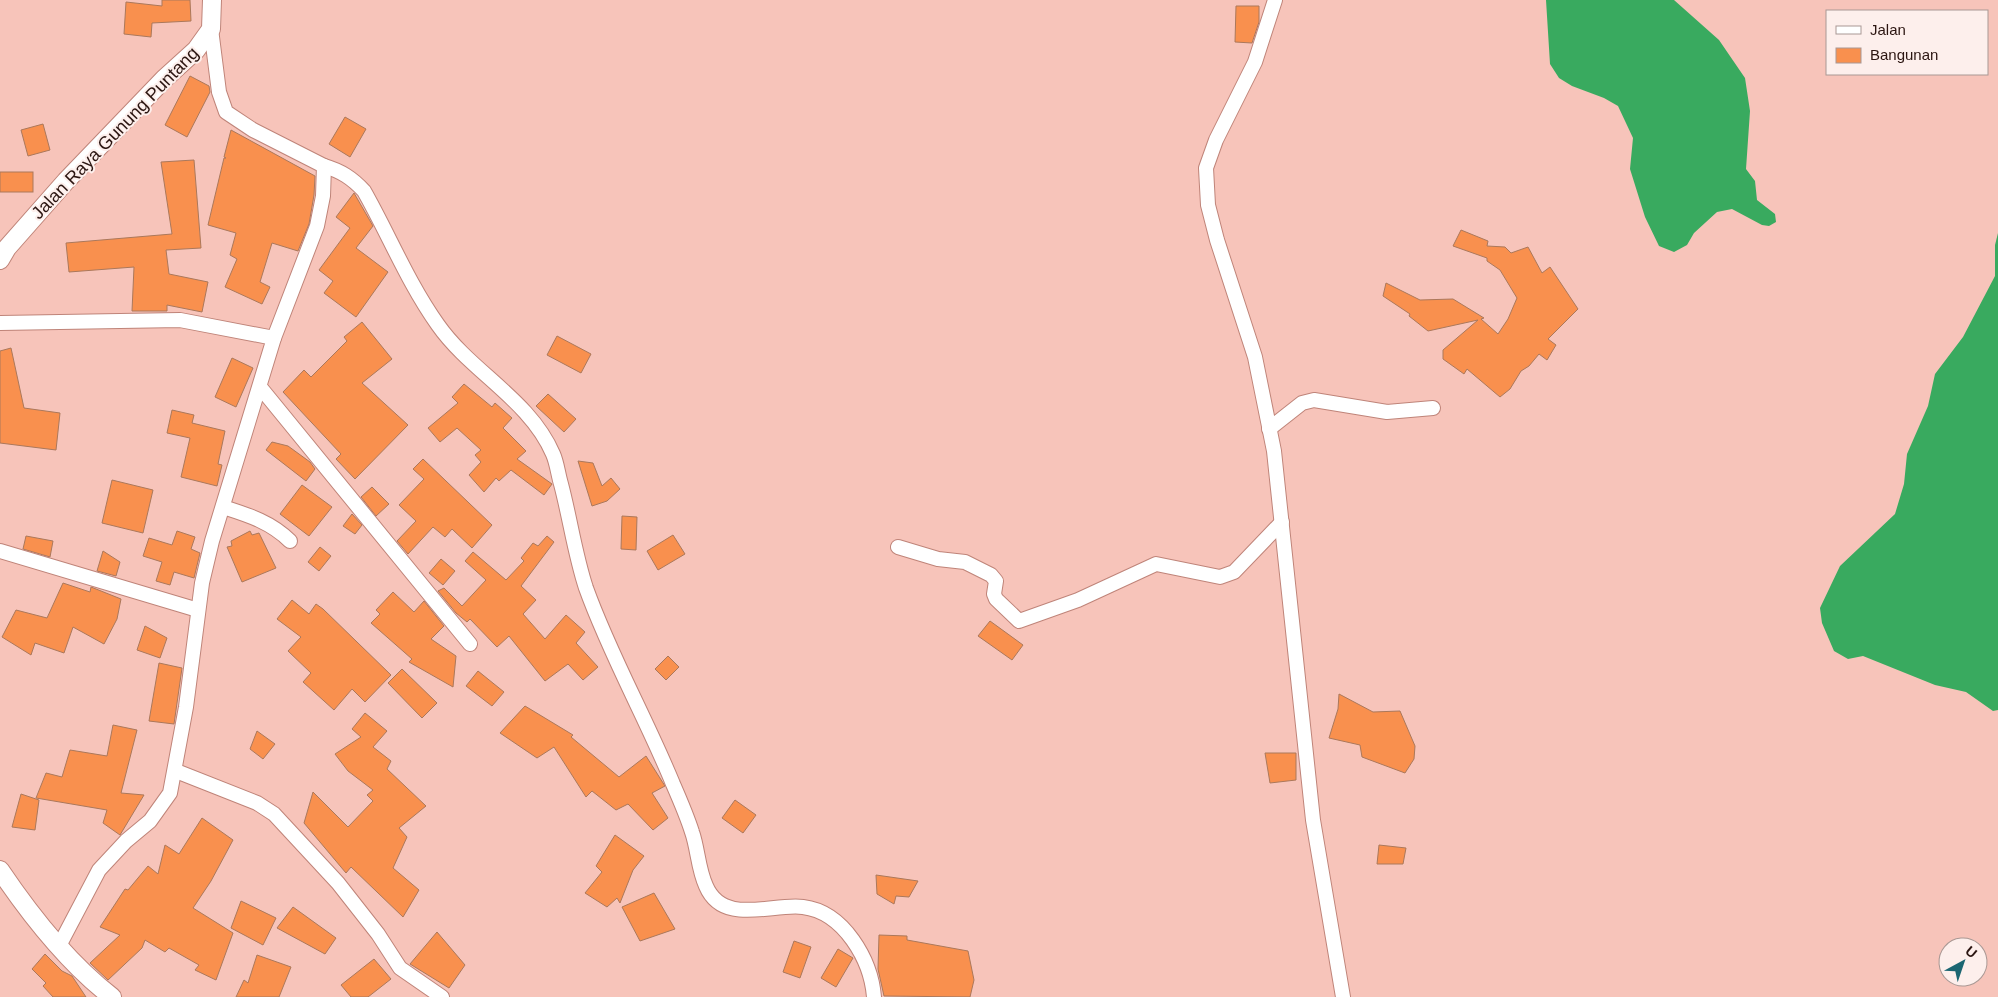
<svg xmlns="http://www.w3.org/2000/svg" width="1998" height="997" viewBox="0 0 1998 997" font-family="Helvetica,sans-serif">
  <style>
    .forest { fill: #39aa5f }
    .building { fill: #f9904e; stroke: #ab785b }
    .lines { fill: none; stroke-linecap: round; stroke-linejoin: round }
    .minor-casing { stroke: #bf8479; stroke-width: 16 }
    .tertiary-casing { stroke: #bf8479; stroke-width: 20 }
    .minor { stroke: #fff; stroke-width: 14 }
    .tertiary { stroke: #fff; stroke-width: 18 }
    .labels { text-anchor: middle; dominant-baseline: central; stroke-width: 4; stroke-linejoin: round; paint-order: stroke }
    .street-label { font-size: 18px; fill: #2b1511; stroke: #fdefec }
  </style>
  <rect width="100%" height="100%" fill="#f7c4ba"/>
  <g class="forest">
    <polygon points="1546,0 1674,0 1719,40 1745,78 1750,111 1746,169 1755,181 1757,200 1775,214 1776,222 1769,226 1762,225 1732,209 1717,212 1694,233 1687,245 1674,252 1659,246 1645,217 1630,169 1633,138 1618,106 1604,98 1572,86 1559,78 1550,64"/>
    <polygon points="1998,233 1998,710 1993,711 1966,692 1935,685 1863,656 1848,659 1834,651 1822,623 1820,608 1840,566 1895,514 1904,484 1907,454 1928,406 1935,374 1963,337 1995,276 1995,245"/>
  </g>
  <g class="building">
    <polygon points="162,0 190,0 191,21 152,23 151,37 124,34 126,2 162,6"/>
    <polygon points="1236,6 1259,6 1259,22 1252,43 1235,42"/>
    <polygon points="190,76 209,86 210,92 187,137 165,125"/>
    <polygon points="345,117 366,129 350,157 329,144"/>
    <polygon points="43,124 50,150 28,156 21,130"/>
    <polygon points="231,130 315,176 314,195 309,224 298,251 272,243 260,282 270,287 262,304 225,287 237,259 230,255 236,233 208,225 224,158 226,158 224,157"/>
    <polygon points="194,160 201,248 166,250 169,274 208,282 202,312 167,305 167,311 132,311 134,267 69,272 66,243 172,234 161,162"/>
    <rect x="0" y="172" width="33" height="20"/>
    <polygon points="354,193 373,226 356,248 388,272 356,317 324,293 333,281 319,270 350,228 336,217"/>
    <polygon points="1461,230 1488,241 1487,246 1505,247 1511,253 1528,247 1542,273 1550,267 1578,309 1548,339 1556,345 1547,360 1539,354 1529,366 1521,371 1510,389 1500,397 1467,369 1464,374 1443,359 1443,350 1478,320 1428,331 1409,316 1410,314 1383,296 1386,283 1420,300 1453,299 1484,318 1481,319 1498,334 1508,319 1517,298 1500,270 1487,261 1487,258 1453,246"/>
    <polygon points="362,322 392,359 362,383 408,425 355,479 336,459 341,454 283,392 304,370 311,377 347,341 344,337"/>
    <polygon points="557,336 591,354 581,373 547,355"/>
    <polygon points="11,348 24,408 60,413 56,450 0,443 0,351"/>
    <polygon points="232,358 253,368 236,407 215,397"/>
    <polygon points="464,384 492,407 495,403 512,418 503,428 526,451 517,459 552,484 544,495 511,470 499,481 496,478 484,492 469,475 481,462 475,455 481,450 457,428 440,442 428,428 458,403 452,397"/>
    <polygon points="548,394 576,419 564,432 536,406"/>
    <polygon points="172,410 194,415 192,423 225,431 218,464 222,465 217,486 181,477 190,438 167,433"/>
    <polygon points="272,442 288,446 310,462 315,469 306,481 266,450"/>
    <polygon points="423,459 492,525 472,548 452,529 445,537 433,527 408,554 397,541 416,521 399,505 424,479 413,469"/>
    <polygon points="578,461 593,463 602,486 611,478 620,489 607,501 592,506"/>
    <polygon points="112,480 153,490 143,533 102,523"/>
    <polygon points="302,485 332,507 309,536 280,514"/>
    <polygon points="372,487 389,504 376,516 361,497"/>
    <polygon points="352,514 362,525 355,534 343,526"/>
    <polygon points="622,516 637,517 636,550 621,549"/>
    <polygon points="177,531 195,537 191,549 200,553 194,578 174,572 170,585 156,581 162,562 143,556 149,538 172,545"/>
    <polygon points="250,531 252,535 259,533 276,568 242,582 227,547 232,546 231,541"/>
    <polygon points="673,535 685,554 658,570 647,551"/>
    <polygon points="26,536 53,541 50,557 23,549"/>
    <polygon points="547,536 554,542 521,586 536,600 523,614 545,639 566,615 585,632 576,643 598,667 583,680 568,664 545,681 509,636 497,647 470,619 467,622 456,613 438,591 444,588 462,606 486,580 465,561 473,552 506,580 524,561 521,558 533,543 538,546"/>
    <polygon points="320,547 331,556 319,571 308,562"/>
    <polygon points="103,551 120,562 116,576 97,571"/>
    <polygon points="441,559 455,571 443,585 429,573"/>
    <polygon points="63,583 90,592 91,587 121,599 117,619 104,644 73,627 64,653 35,643 31,655 2,637 16,610 47,618"/>
    <polygon points="393,592 414,612 424,601 444,626 431,639 456,656 453,687 409,662 412,659 371,623 380,614 376,610"/>
    <polygon points="292,600 309,614 316,604 323,609 391,675 365,702 352,689 334,710 303,682 311,673 288,651 301,637 277,619"/>
    <polygon points="990,621 1023,645 1012,660 978,636"/>
    <polygon points="145,626 167,638 160,658 137,650"/>
    <polygon points="668,656 679,667 666,680 655,669"/>
    <polygon points="159,663 182,668 174,724 149,721"/>
    <polygon points="402,669 437,703 422,718 388,683"/>
    <polygon points="478,671 504,692 492,706 466,686"/>
    <polygon points="1339,694 1373,712 1400,711 1415,746 1414,759 1405,773 1362,757 1360,745 1329,738 1338,709"/>
    <polygon points="525,706 573,735 571,737 619,777 646,756 665,786 652,793 668,818 653,830 628,804 616,810 592,791 586,797 554,747 537,758 500,733"/>
    <polygon points="365,713 387,731 373,747 391,761 387,769 426,806 399,828 407,837 393,868 419,890 403,917 351,867 346,873 304,823 313,792 348,827 373,801 367,795 373,790 348,771 335,754 361,737 352,729"/>
    <polygon points="113,725 137,730 121,793 144,795 120,835 103,823 107,810 36,798 46,773 62,777 70,750 107,756"/>
    <polygon points="257,731 275,744 263,759 250,749"/>
    <polygon points="1265,753 1296,753 1296,780 1270,783"/>
    <polygon points="21,794 39,800 35,830 12,827"/>
    <polygon points="735,800 756,815 743,833 722,818"/>
    <polygon points="202,818 233,840 211,881 193,908 233,933 216,980 195,970 199,965 169,948 165,952 145,940 142,948 108,980 90,963 120,935 100,927 125,889 128,890 148,866 158,874 165,845 179,854"/>
    <polygon points="615,835 644,856 633,870 620,903 617,898 607,907 585,893 602,872 596,866"/>
    <polygon points="1379,845 1406,848 1403,864 1377,864"/>
    <polygon points="876,875 918,881 909,897 896,896 894,904 877,894"/>
    <polygon points="654,893 675,929 640,941 622,907"/>
    <polygon points="241,901 276,918 263,945 231,928"/>
    <polygon points="293,907 336,938 325,954 277,928"/>
    <polygon points="437,932 465,965 449,988 410,964"/>
    <polygon points="879,935 907,936 907,940 968,951 974,980 970,997 884,996 878,969"/>
    <polygon points="794,941 811,947 800,978 783,972"/>
    <polygon points="838,949 853,958 836,987 821,978"/>
    <polygon points="45,954 62,971 72,976 86,997 53,997 43,986 46,983 32,969"/>
    <polygon points="257,955 291,967 279,997 236,997 244,980 248,983"/>
    <polygon points="374,959 391,979 368,997 351,997 341,985"/>
  </g>
  <g class="lines">
    <defs>
      <g id="minor">
        <polyline points="1275,0 1255,62 1216,140 1206,168 1208,205 1217,240 1255,357 1274,451 1313,820 1343,997"/>
        <path d="M324,166C341,171 352,178 364,191C389,235 408,283 438,325C471,372 530,400 553,454C557,463 558,474 561,484C570,518 575,555 586,588C610,655 646,718 673,784C680,800 687,816 692,832C698,849 698,869 706,886C723,926 772,903 803,907C844,912 871,960 874,997"/>
        <polyline points="0,323 180,320 274,338"/>
        <polyline points="260,387 470,644"/>
        <polyline points="1269,429 1302,403 1314,400 1387,412 1433,408"/>
        <path d="M223,507C248,515 271,522 290,541"/>
        <polyline points="898,547 938,559 965,562 991,575 996,581 994,594 996,599 1019,621 1078,600 1156,564 1220,577 1234,572 1282,522"/>
        <polyline points="0,551 198,610"/>
        <polyline points="176,771 257,803 274,814 338,883 378,934 400,968 442,997"/>
        <polyline points="59,946 99,870 126,841 150,821 170,793 186,707 202,583 212,541 274,338 317,226 323,196 324,166 253,130 226,112 219,92 211,29"/>
      </g>
      <g id="tertiary">
        <polyline points="0,260 7,248 66,181 164,79 196,50 211,29 212,0"/>
        <path d="M0,870C31,916 68,963 112,997"/>
      </g>
    </defs>
    <use href="#minor" class="minor-casing"/>
    <use href="#tertiary" class="tertiary-casing"/>
    <use href="#minor" class="minor"/>
    <use href="#tertiary" class="tertiary"/>
  </g>
  <g class="labels">
    <g class="street-label">
      <text transform="translate(115 133) rotate(-46)">Jalan Raya Gunung Puntang</text>
    </g>
  </g>
  <rect x="1826" y="10" width="162" height="65" fill="#fdefec" stroke="#a99894"/>
  <rect x="1836" y="26" width="25" height="8" fill="#ffffff" stroke="#a99894"/>
  <text x="1870" y="35" font-size="15" fill="#2b1511">Jalan</text>
  <rect x="1836" y="48" width="25" height="15" fill="#f9904e" stroke="#a99894"/>
  <text x="1870" y="60" font-size="15" fill="#2b1511">Bangunan</text>
  <g transform="translate(1963 962) rotate(40)"><circle r="24" fill="#fdefec" stroke="#a99894"/>
  <path d="M0-4L9 19L0 12L-9 19Z" fill="#1c6672"/>
  <text y="-8" font-size="14" font-weight="bold" text-anchor="middle" fill="#2b1511">U</text>
  </g>
</svg>
